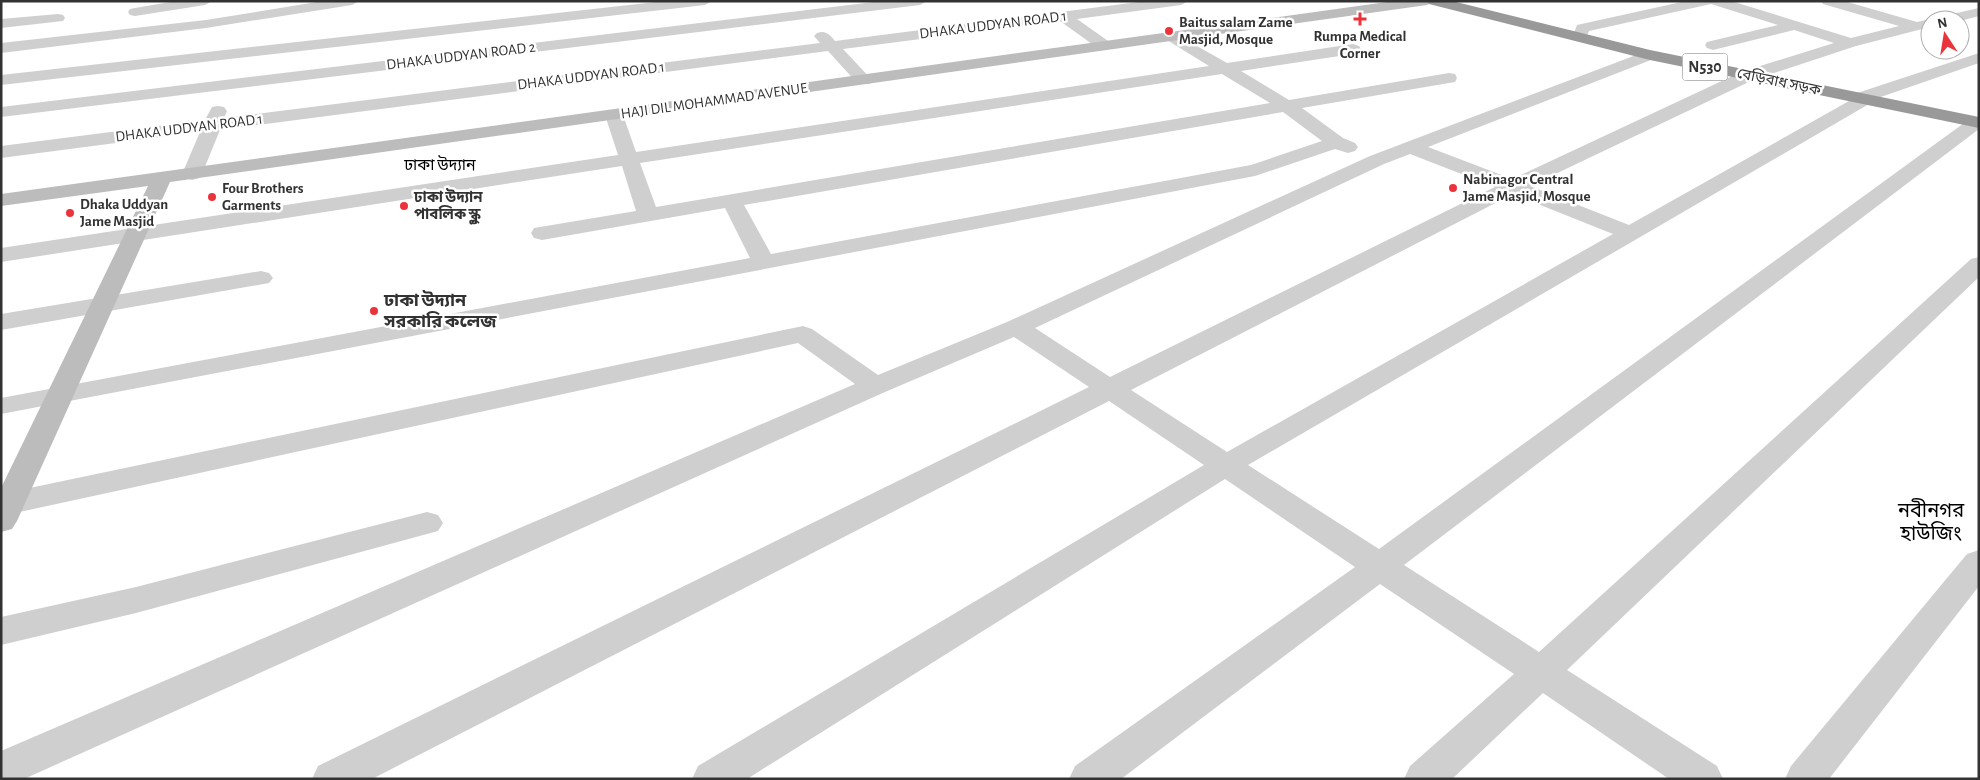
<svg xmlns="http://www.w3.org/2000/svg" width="1980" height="780" viewBox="0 0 1980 780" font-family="'Alegreya Sans','Noto Sans Bengali',sans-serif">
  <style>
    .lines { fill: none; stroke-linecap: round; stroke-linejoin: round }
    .street { fill: #cfcfcf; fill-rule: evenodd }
    .secondary { fill: #bcbcbc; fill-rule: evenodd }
    .highway { fill: #999; fill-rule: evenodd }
    .poi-dot { fill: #eb333b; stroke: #fff; stroke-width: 2 }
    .labels { text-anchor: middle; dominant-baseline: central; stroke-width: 5; stroke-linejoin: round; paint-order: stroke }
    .far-poi-label { font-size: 15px; font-weight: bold; fill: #323232; stroke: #fff; text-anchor: start }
    .far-street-label { font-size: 15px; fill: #323232; stroke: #fff }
    .shield { fill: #fff; stroke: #707070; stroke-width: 1 }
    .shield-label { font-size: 16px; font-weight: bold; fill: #323232 }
    .far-quarter-label { font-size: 16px; fill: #000; stroke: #fff }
    .poi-label { font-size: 18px; font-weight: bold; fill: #323232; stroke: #fff; text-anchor: start }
    .quarter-label { font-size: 20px; fill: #000; stroke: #fff }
  </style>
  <rect width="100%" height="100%" fill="#fff"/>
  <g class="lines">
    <g class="street">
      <polygon points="176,1 212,1 205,5 135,16 130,15 128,12 130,9 135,8"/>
      <polygon points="323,1 359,1 352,5 206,28 1,53 1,43 206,20"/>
      <polygon points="665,1 712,1 705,5 1,85 1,75"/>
      <polygon points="882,1 927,1 920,5 1,117 1,107"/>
      <path d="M1146,1H1188L1181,5L1077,19L1111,43L1113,46L1111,49H1099L1060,21L843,49L872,80L870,84H858L828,51L220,130L202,174L199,178L192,180L185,178L182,174L200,132L1,158V146L205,120L212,107L218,106L224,107L227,111L224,118L820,43L814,36L817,33C826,30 829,34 835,41Z"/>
      <path d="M1686,1H1731L1851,38L1899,26L1823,4L1821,1H1844L1917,22L1930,19L1935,20H1930V27L1856,46L1753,80L1530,186L1629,225L1849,101L1851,95L1979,53V63L1872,100L1869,104L1248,465L1379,549L1971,118L1979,117V129L1404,565L1539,652L1971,259L1979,257V277L1567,670L1717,766L1723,779H1669L1543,693L1452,779H1404L1410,766L1514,674L1380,584L1121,779H1069L1075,766L1355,567L1225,479L747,779H692L698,766L1204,465L1109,401L372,779H312L318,766L1089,387L1014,337L885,392L24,779H1V751L855,384L798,343L1,516V494L803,326L812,329L878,375L1007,322L1370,156L1644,52H1656L1658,55L1656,58L1428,147L1512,179L1741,72L1834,43L1794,30L1713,50L1707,48L1705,45L1707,42L1778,25L1711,4L1589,31L1585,41H1575L1572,38L1577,25ZM1410,154L1495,187L1110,377L1035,328L1384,164ZM1513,194L1613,234L1227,452L1131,390Z"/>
      <polygon points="1979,8 1979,16 1960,21 1937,20 1939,17"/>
      <polygon points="58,14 63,15 65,18 63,21 1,28 1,19"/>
      <path d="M1172,32L1227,63L1353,44L1359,46L1361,49L1359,52L1353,54L1241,71L1289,100L1449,73L1455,74L1457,78L1455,82L1449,83L1302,108L1343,138L1355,143L1358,147L1355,151L1348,153L1335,149L1255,176L1,414V398L750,258L725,208L542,240L534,238L531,233L534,228L636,211L622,166L1,262V248L618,155L605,115L608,111L614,110L620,111L623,115L636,152L1209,66L1167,40L1164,37L1167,34ZM1222,74L1270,103L656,207L640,163ZM1283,112L1322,141L1251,165L771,254L744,205Z"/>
      <polygon points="261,271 269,273 273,278 269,283 1,330 1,314"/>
      <polygon points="427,512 438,515 443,523 438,531 136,613 1,645 1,617 136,587"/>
      <polygon points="1979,550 1979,586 1829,779 1785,779 1791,766 1967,554"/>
    </g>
    <polygon class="secondary" points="1394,1 1434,1 1427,5 170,182 17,521 12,529 1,532 1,488 148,186 1,206 1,194"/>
    <polygon class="highway" points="1427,1 1452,1 1650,50 1979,117 1979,128 1650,60 1429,4"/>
  </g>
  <g class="poi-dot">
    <path d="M1357.5 11.5h5v5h5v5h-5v5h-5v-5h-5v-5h5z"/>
    <circle cx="1169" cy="31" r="5"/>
    <circle cx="1453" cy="188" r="5"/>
    <circle cx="212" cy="197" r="5"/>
    <circle cx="404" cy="206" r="5"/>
    <circle cx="70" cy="213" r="5"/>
    <circle cx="374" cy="311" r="5"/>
  </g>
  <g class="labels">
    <g class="far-poi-label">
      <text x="1179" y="22">Baitus salam Zame<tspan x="1179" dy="17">Masjid, Mosque</tspan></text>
      <text x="1360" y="36" text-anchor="middle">Rumpa Medical<tspan x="1360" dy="17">Corner</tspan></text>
      <text x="1463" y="179">Nabinagor Central<tspan x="1463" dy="17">Jame Masjid, Mosque</tspan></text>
      <text x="222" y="188">Four Brothers<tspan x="222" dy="17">Garments</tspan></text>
      <text x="414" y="197">ঢাকা উদ্যান<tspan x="414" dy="17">পাবলিক স্কুল</tspan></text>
      <text x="80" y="204">Dhaka Uddyan<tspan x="80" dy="17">Jame Masjid</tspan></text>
    </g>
    <g class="far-street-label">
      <text transform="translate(993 25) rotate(-7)">DHAKA UDDYAN ROAD 1</text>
      <text transform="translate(461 56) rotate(-7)">DHAKA UDDYAN ROAD 2</text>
      <text transform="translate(591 76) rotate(-7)">DHAKA UDDYAN ROAD 1</text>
      <text transform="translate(1779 82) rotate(12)">বেড়িবাধ সড়ক</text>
      <text transform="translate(714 101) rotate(-8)">HAJI DIL MOHAMMAD AVENUE</text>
      <text transform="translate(189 128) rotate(-7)">DHAKA UDDYAN ROAD 1</text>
    </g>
    <rect class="shield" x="1682.5" y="53.5" width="45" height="27" rx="4"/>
    <g class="shield-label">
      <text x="1705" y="67">N530</text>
    </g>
    <g class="far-quarter-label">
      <text x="440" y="165">ঢাকা উদ্যান</text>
    </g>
    <g class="poi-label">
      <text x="384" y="301">ঢাকা উদ্যান<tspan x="384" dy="21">সরকারি কলেজ</tspan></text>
    </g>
    <g class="quarter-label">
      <text x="1931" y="511">নবীনগর<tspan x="1931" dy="23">হাউজিং</tspan></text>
    </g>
  </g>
  <rect width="1980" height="780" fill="none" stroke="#323232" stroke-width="5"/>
  <g transform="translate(1945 35) rotate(348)"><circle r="24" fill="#ffffff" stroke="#adadad"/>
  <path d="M0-4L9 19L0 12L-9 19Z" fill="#eb333b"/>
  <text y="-8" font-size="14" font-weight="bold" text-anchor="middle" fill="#323232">N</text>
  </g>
</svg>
